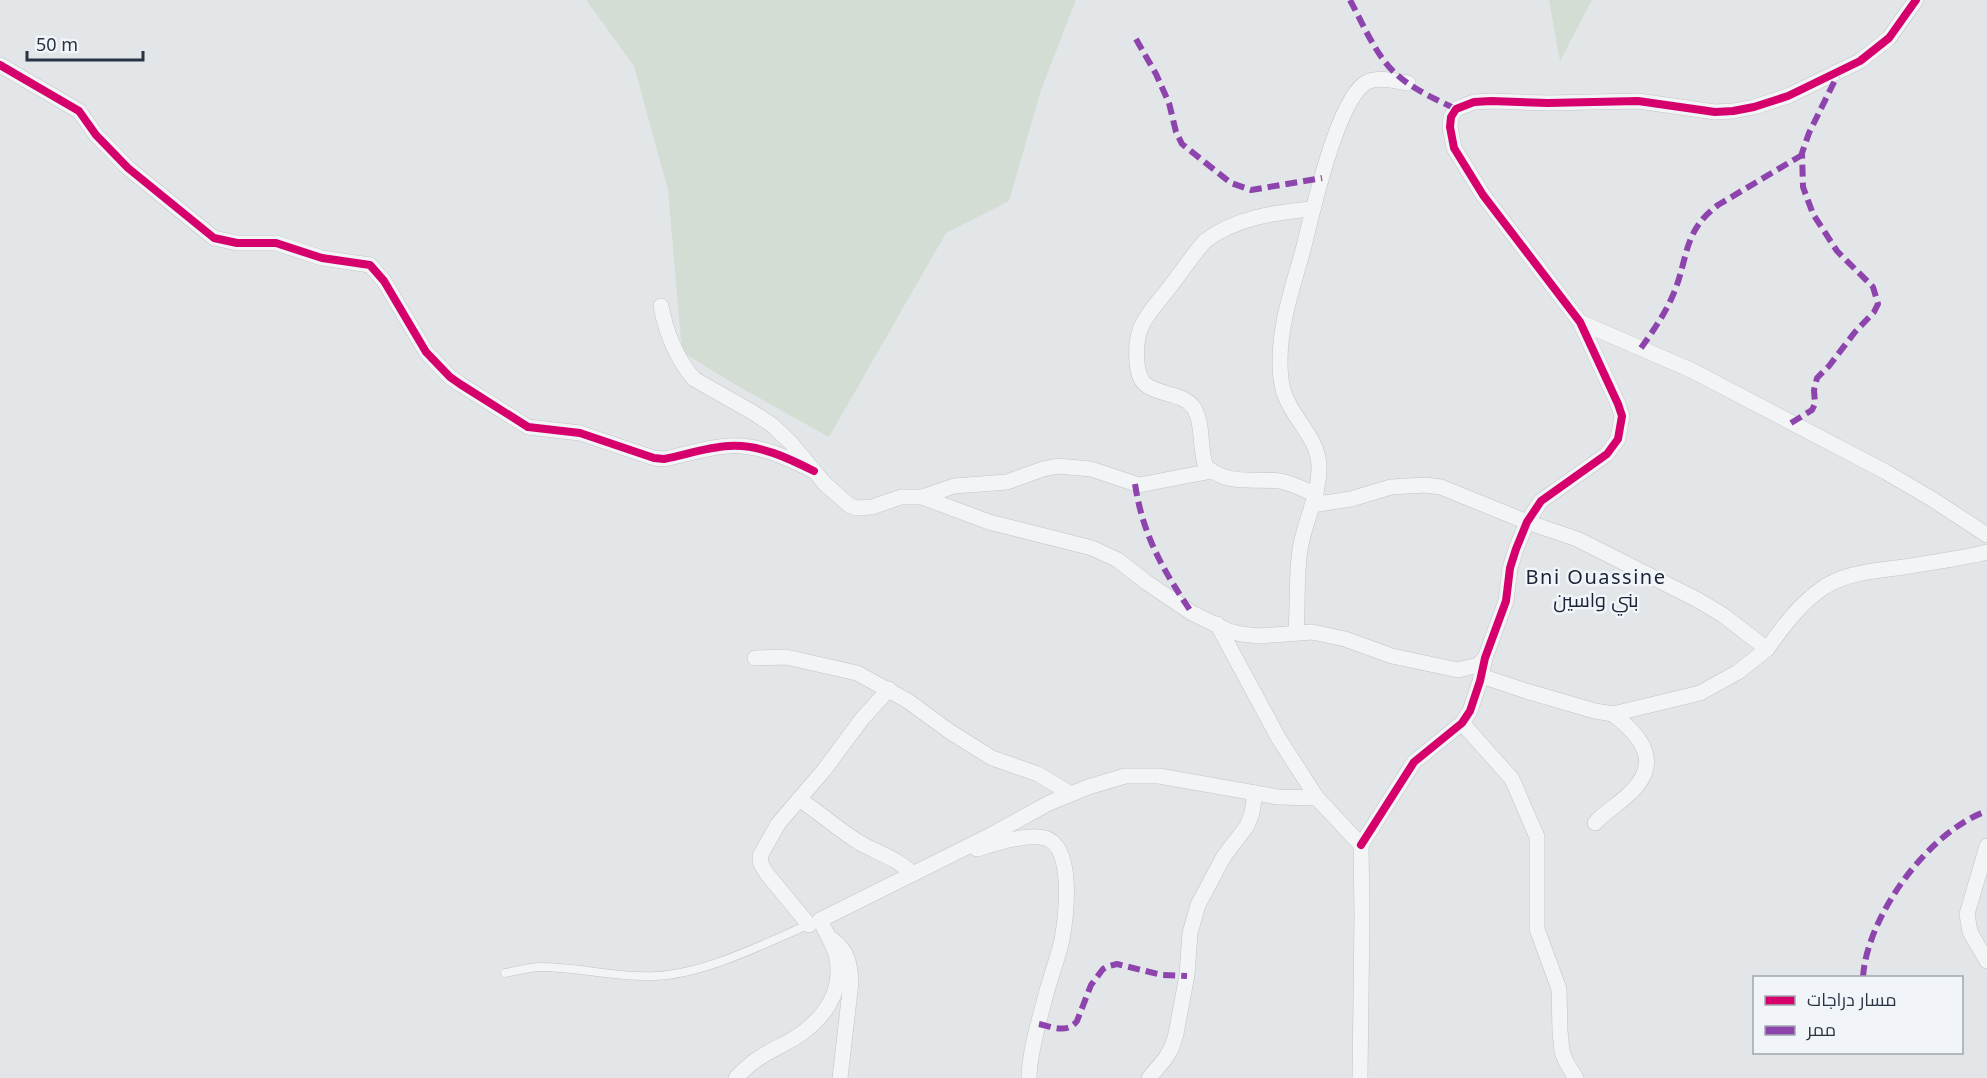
<svg xmlns="http://www.w3.org/2000/svg" width="1987" height="1078" viewBox="0 0 1987 1078" font-family="'Noto Sans',Cairo,sans-serif">
  <style>
    .green { fill: #d4ddd3 }
    .lines { fill: none; stroke-linecap: round; stroke-linejoin: round }
    .service-casing { stroke: #c1c4c7; stroke-width: 9 }
    .minor-casing { stroke: #c1c4c7; stroke-width: 16 }
    .service { stroke: #f2f4f5; stroke-width: 8 }
    .minor { stroke: #f2f4f5; stroke-width: 15 }
    .quiet { stroke: #8e44ad; stroke-width: 6; stroke-dasharray: 12 6; stroke-linecap: butt }
    .cycleway-casing { stroke: #f1f4f8; stroke-width: 11 }
    .cycleway { stroke: #d6006c; stroke-width: 8 }
    .labels { text-anchor: middle; dominant-baseline: central; stroke-width: 5; stroke-linejoin: round; paint-order: stroke }
    .quarter-label { font-size: 20px; letter-spacing: 1.5px; fill: #1a2335; stroke: #f1f4f8 }
  </style>
  <rect width="100%" height="100%" fill="#e3e6e9"/>
  <g class="green">
    <polygon points="586,0 1076,0 1041,90 1009,201 946,233 829,437 741,388 682,352 668,190 634,66"/>
    <polygon points="1549,0 1592,0 1560,61"/>
  </g>
  <g class="lines">
    <defs>
      <path id="service" d="M505,973C516,971 529,967 541,967C579,967 616,978 655,976C704,974 764,944 810,924"/>
      <g id="minor">
        <path d="M0,65L79,111L96,135L128,168L214,238L237,243H276L322,258L370,265L384,281L426,352L450,377L460,384L528,427L580,433L654,458L664,459C685,455 707,447 729,446C759,444 788,458 814,471"/>
        <path d="M1313,209C1275,212 1235,218 1205,241C1190,258 1179,276 1165,293C1145,318 1134,328 1137,363C1138,370 1139,379 1145,384C1159,396 1183,392 1194,408C1204,425 1199,449 1206,467C1231,486 1251,478 1280,481C1292,483 1305,490 1316,495"/>
        <path d="M661,306C666,332 676,358 694,379L754,413L772,425L791,443L825,484L849,505L856,508L872,507L901,497H922L989,522L1092,548L1118,560L1146,582L1192,613L1229,631L1241,634L1259,636L1312,632L1345,639L1392,656L1458,670L1478,665L1485,658"/>
        <polyline points="1580,322 1691,370 1886,472 1932,499 1987,535"/>
        <polyline points="922,497 954,486 1007,482 1043,469 1058,466 1091,469 1139,485 1212,471"/>
        <path d="M1312,505L1351,499L1391,487L1425,485L1441,487L1527,522L1577,539L1696,599L1723,615L1767,649C1782,628 1799,605 1820,590C1844,572 1876,571 1904,567C1932,562 1960,559 1987,552"/>
        <polyline points="1217,624 1279,739 1317,798 1361,845 1362,915 1360,1078"/>
        <path d="M1296,632C1298,605 1296,577 1300,550C1304,521 1320,496 1319,466C1318,437 1293,420 1284,393C1281,384 1280,371 1280,361C1280,323 1293,286 1303,250C1312,214 1336,105 1364,84C1376,75 1394,81 1408,83"/>
        <polyline points="755,658 786,657 857,673 908,701 949,731 992,758 1038,774 1071,794"/>
        <polyline points="1481,676 1526,691 1595,711 1613,714 1700,693 1738,672 1767,649"/>
        <polyline points="1462,723 1512,779 1537,837 1537,929 1559,989 1560,1031 1562,1051 1566,1062 1576,1078"/>
        <path d="M799,799C820,813 839,830 860,843C878,853 898,859 913,874"/>
        <path d="M1595,823C1605,812 1619,804 1630,793C1663,762 1641,736 1613,714"/>
        <polyline points="1361,845 1414,762 1462,723 1470,711 1480,681 1485,658 1506,601 1510,568 1516,549 1527,522 1541,501 1607,454 1618,439 1622,416 1618,404 1580,322 1483,195 1454,148 1450,127 1451,117 1456,109 1474,102 1491,101 1548,103 1638,101 1715,112 1733,111 1754,107 1788,96 1860,61 1889,38 1916,0"/>
        <polyline points="1987,846 1967,914 1970,932 1987,961"/>
        <path d="M977,849C994,844 1027,833 1045,838C1075,847 1066,917 1062,940C1057,961 1049,981 1044,1002C1038,1024 1029,1056 1029,1078"/>
        <polyline points="809,925 767,874 761,864 760,856 778,824 824,770 862,719 889,689"/>
        <path d="M833,940C848,951 850,965 851,982L840,1078"/>
        <path d="M736,1078C755,1057 770,1052 793,1039C824,1020 845,991 836,954C832,942 825,931 820,920L989,836L1049,803L1088,787L1125,776H1159L1278,797L1317,798"/>
        <polyline points="1149,1078 1165,1059 1172,1047 1176,1034 1187,975 1190,933 1198,905 1224,856 1247,826 1252,813 1255,793"/>
      </g>
    </defs>
    <use href="#service" class="service-casing"/>
    <use href="#minor" class="minor-casing"/>
    <use href="#service" class="service"/>
    <use href="#minor" class="minor"/>
    <g class="quiet">
      <path d="M1350,0C1363,24 1375,54 1395,73C1412,89 1435,99 1456,109"/>
      <polyline points="1136,39 1156,74 1169,103 1176,132 1182,144 1231,183 1251,190 1322,178"/>
      <path d="M1641,348C1653,331 1665,314 1673,295C1689,258 1682,232 1718,205L1802,155"/>
      <polyline points="1791,423 1812,410 1815,404 1814,390 1817,378 1829,366 1855,332 1874,312 1878,304 1873,287 1837,251 1813,214 1803,187 1802,153 1809,133 1839,72"/>
      <path d="M1135,484C1143,536 1163,570 1192,613"/>
      <path d="M1863,977C1867,916 1929,831 1987,811"/>
      <path d="M1039,1024C1053,1027 1067,1034 1077,1021L1091,985L1103,969L1109,966L1117,964L1162,975L1187,976"/>
    </g>
    <defs>
      <g id="cycleway">
        <path d="M0,65L79,111L96,135L128,168L214,238L237,243H276L322,258L370,265L384,281L426,352L450,377L460,384L528,427L580,433L654,458L664,459C685,455 707,447 729,446C759,444 788,458 814,471"/>
        <polyline points="1361,845 1414,762 1462,723 1470,711 1480,681 1485,658 1506,601 1510,568 1516,549 1527,522 1541,501 1607,454 1618,439 1622,416 1618,404 1580,322 1483,195 1454,148 1450,127 1451,117 1456,109 1474,102 1491,101 1548,103 1638,101 1715,112 1733,111 1754,107 1788,96 1860,61 1889,38 1916,0"/>
      </g>
    </defs>
    <use href="#cycleway" class="cycleway-casing"/>
    <use href="#cycleway" class="cycleway"/>
  </g>
  <g class="labels">
    <g class="quarter-label">
      <text x="1596" y="576">Bni Ouassine<tspan x="1596" dy="23">بني واسين</tspan></text>
    </g>
  </g>
  <rect x="1753" y="976" width="210" height="78" fill="#f1f4f8" stroke="#a1a7b0" stroke-width="1.5"/>
  <rect x="1765" y="996" width="30" height="9" fill="#d6006c" stroke="#a1a7b0" stroke-width="1.5"/>
  <text x="1807" y="1006" font-size="18" fill="#283344">مسار دراجات</text>
  <rect x="1765" y="1026" width="30" height="9" fill="#8e44ad" stroke="#a1a7b0" stroke-width="1.5"/>
  <text x="1807" y="1036" font-size="18" fill="#283344">ممر</text>
  <path d="M27 51v9h116v-9" fill="none" stroke="#283344" stroke-width="3"/>
  <text x="36" y="51" font-size="18" fill="#283344" stroke="#f1f4f8" stroke-width="4.5" paint-order="stroke">50 m</text>
</svg>
